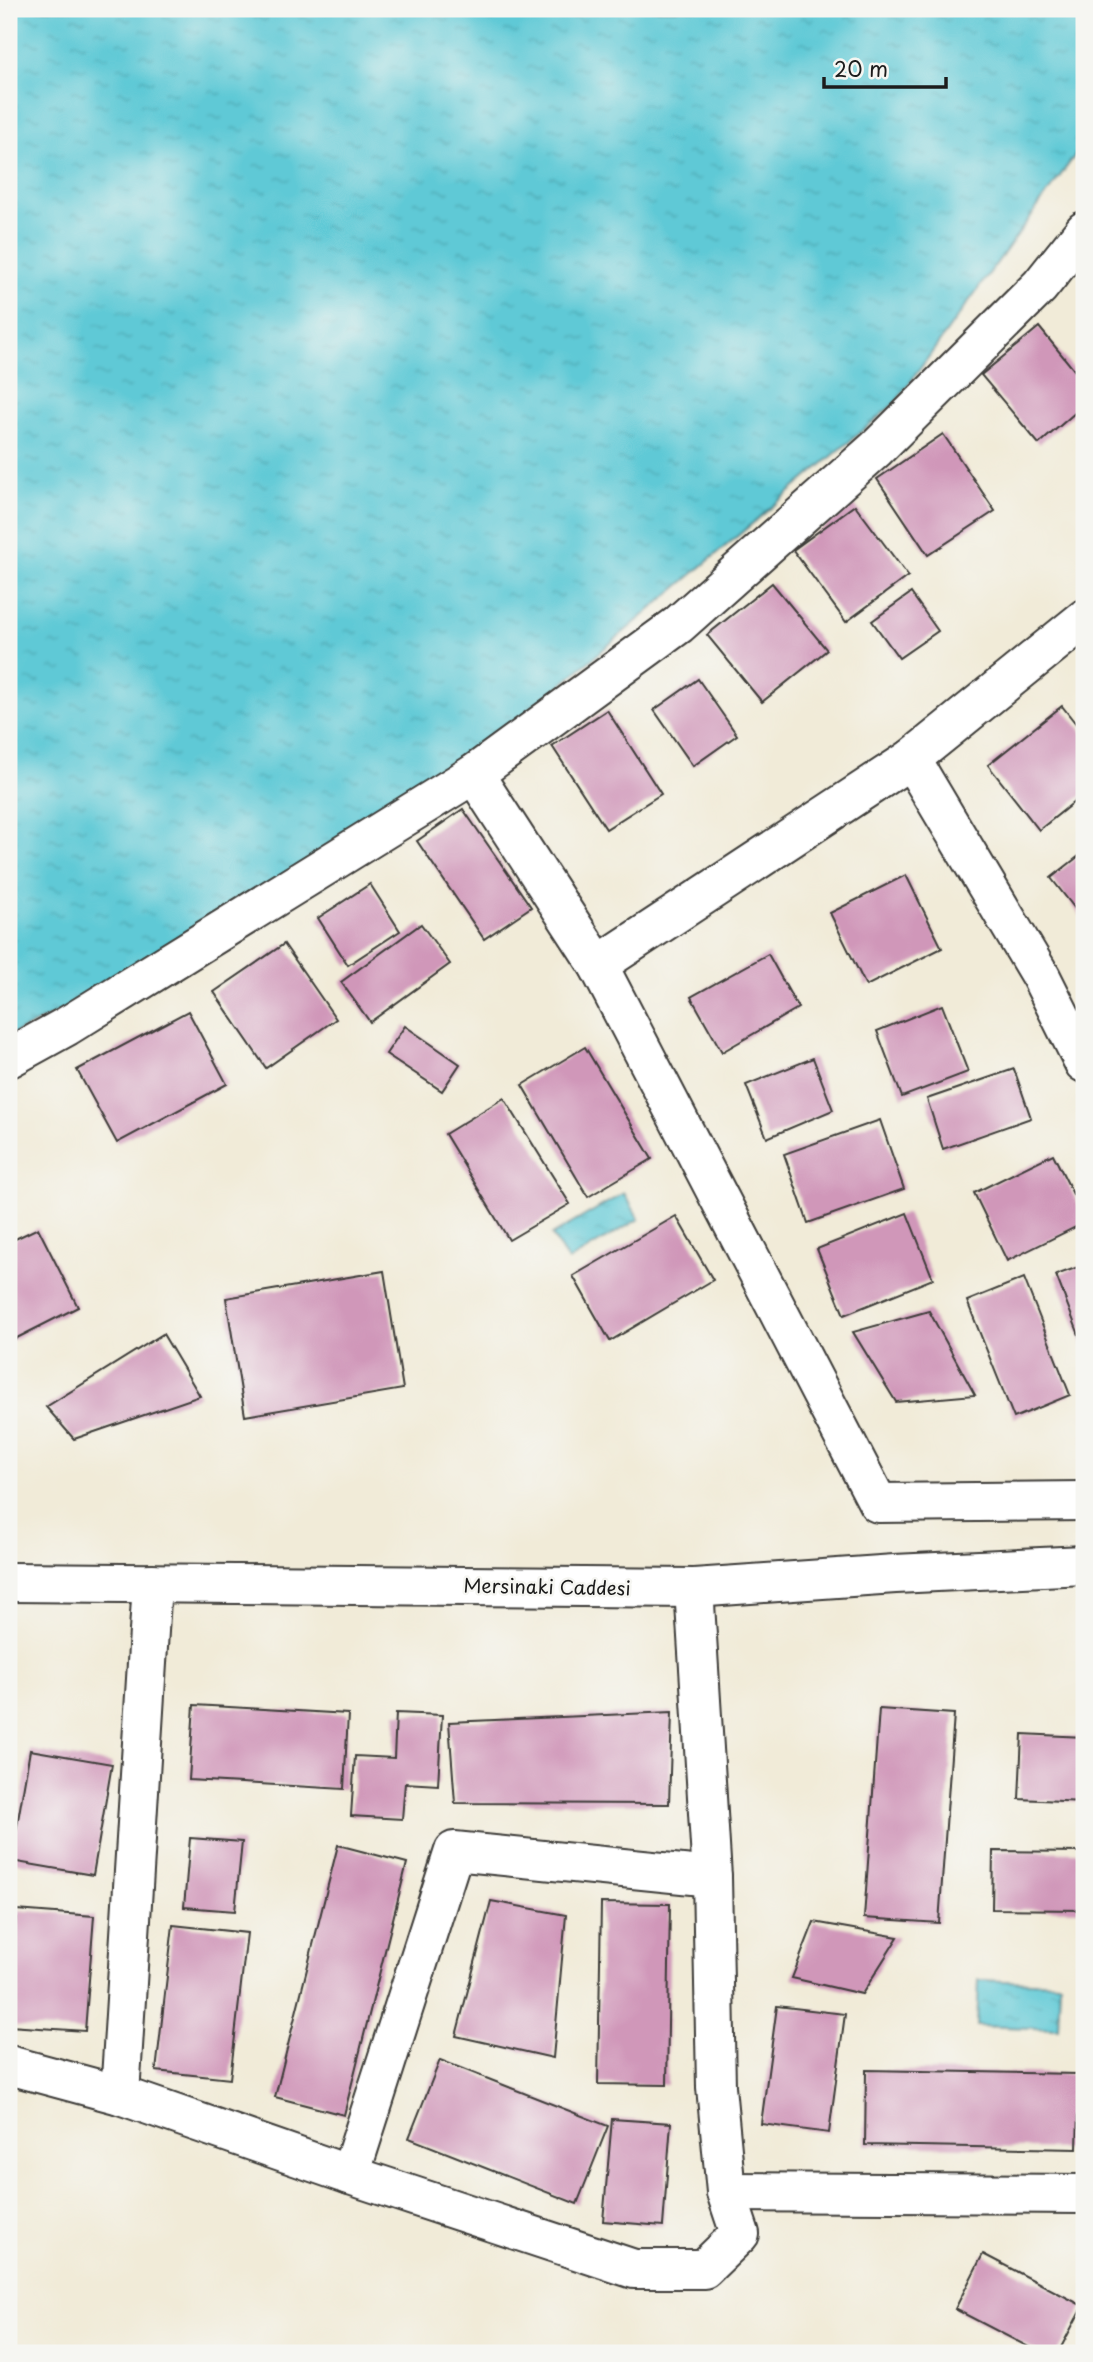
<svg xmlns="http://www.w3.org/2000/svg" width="1093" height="2362" viewBox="0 0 1093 2362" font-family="'Playpen Sans',sans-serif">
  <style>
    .water { fill: url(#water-ripples); stroke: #3d7279; stroke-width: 2 }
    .building { fill: #d097b9 }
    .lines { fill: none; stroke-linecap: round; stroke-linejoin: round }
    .minor-casing { stroke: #3c3b38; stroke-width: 42 }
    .minor { stroke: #fff; stroke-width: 38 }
    .labels { text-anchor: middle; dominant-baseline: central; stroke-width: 5; stroke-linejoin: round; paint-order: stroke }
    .street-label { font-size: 19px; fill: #1c1c1c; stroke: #f6f6f2 }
  </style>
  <defs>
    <pattern id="water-ripples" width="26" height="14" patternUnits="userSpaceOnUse" patternTransform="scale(1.75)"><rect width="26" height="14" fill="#5ec9d6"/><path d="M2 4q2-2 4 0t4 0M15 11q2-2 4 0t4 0" fill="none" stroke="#51acb7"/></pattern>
  </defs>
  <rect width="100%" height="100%" fill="#f6f6f2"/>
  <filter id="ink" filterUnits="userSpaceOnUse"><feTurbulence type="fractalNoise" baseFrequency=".0143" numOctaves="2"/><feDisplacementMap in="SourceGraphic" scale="14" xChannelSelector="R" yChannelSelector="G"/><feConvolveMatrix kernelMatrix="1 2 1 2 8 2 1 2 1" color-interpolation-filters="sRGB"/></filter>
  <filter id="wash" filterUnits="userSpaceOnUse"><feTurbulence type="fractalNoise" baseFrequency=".00686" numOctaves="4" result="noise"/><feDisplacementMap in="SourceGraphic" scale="28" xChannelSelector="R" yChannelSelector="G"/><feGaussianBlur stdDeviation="1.57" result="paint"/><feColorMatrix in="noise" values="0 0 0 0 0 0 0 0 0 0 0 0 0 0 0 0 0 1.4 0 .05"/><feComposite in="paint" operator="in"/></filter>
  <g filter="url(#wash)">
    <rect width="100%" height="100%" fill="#f1ebd8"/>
    <g class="water">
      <polygon points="9,9 1084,9 1084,143 895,403 323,886 9,1036"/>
      <polygon points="624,1193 639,1219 568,1261 552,1235"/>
      <polygon points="979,1980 1060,1983 1058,2029 977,2026"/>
    </g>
    <g id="blocks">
      <g class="building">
        <polygon points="1039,327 1084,382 1084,405 1039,444 981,375"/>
        <polygon points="943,434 995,511 928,555 877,479"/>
        <polygon points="855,505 908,576 846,622 793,550"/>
        <polygon points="772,583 827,650 762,702 707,635"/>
        <polygon points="911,593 938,631 899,658 872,621"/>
        <polygon points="698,679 737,735 693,766 654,710"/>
        <polygon points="1062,706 1084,734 1084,794 1039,830 988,765"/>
        <polygon points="607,710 661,794 606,829 552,746"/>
        <polygon points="463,809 531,907 484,939 417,841"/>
        <polygon points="1084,852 1084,920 1051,878"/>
        <polygon points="906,875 942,948 866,986 830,913"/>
        <polygon points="370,884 400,931 348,965 318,918"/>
        <polygon points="421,924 450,964 370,1022 341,982"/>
        <polygon points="284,944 336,1019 266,1068 214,992"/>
        <polygon points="768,954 798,1008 722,1052 691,997"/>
        <polygon points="942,1005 968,1072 902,1097 877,1031"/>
        <polygon points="188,1011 227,1084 117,1143 77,1070"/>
        <polygon points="405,1026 460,1064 442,1091 386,1054"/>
        <polygon points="585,1047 652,1159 588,1197 522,1085"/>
        <polygon points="813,1058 833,1110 767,1138 746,1085"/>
        <polygon points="1014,1069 1031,1118 943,1149 927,1099"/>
        <polygon points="504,1098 570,1204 509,1240 445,1134"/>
        <polygon points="880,1120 904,1189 808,1223 784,1154"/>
        <polygon points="1053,1154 1084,1216 1084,1223 1007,1261 974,1193"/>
        <polygon points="907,1213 933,1279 844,1315 817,1249"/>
        <polygon points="676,1216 713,1280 610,1341 573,1276"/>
        <polygon points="38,1228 78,1307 9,1342 9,1242"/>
        <polygon points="1084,1265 1084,1348 1056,1275"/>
        <polygon points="384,1271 403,1389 245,1416 226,1298"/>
        <polygon points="1024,1278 1070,1395 1014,1418 967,1301"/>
        <polygon points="929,1311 975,1395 896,1402 853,1332"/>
        <polygon points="163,1334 200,1396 74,1439 46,1407"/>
        <polygon points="194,1705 348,1714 344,1789 189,1780"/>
        <polygon points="879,1709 954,1714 939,1923 864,1918"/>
        <polygon points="672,1712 669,1804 455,1803 449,1722"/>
        <polygon points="396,1713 442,1715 438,1785 405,1783 402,1819 351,1816 355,1756 394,1758"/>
        <polygon points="1022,1734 1084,1737 1084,1802 1019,1799"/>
        <polygon points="30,1750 112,1764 93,1875 11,1861"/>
        <polygon points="190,1838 242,1842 235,1911 184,1907"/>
        <polygon points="338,1845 407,1863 344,2115 275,2097"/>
        <polygon points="993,1851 1084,1852 1084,1910 992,1909"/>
        <polygon points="491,1901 566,1915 553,2058 456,2036"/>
        <polygon points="601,1903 670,1904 667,2085 598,2084"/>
        <polygon points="16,1910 94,1916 85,2031 9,2026"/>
        <polygon points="814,1922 898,1937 862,1994 792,1978"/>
        <polygon points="173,1925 247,1933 230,2079 156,2071"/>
        <polygon points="777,2006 845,2014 829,2133 761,2124"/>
        <polygon points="440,2060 608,2126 577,2204 409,2138"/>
        <polygon points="866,2070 1079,2074 1077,2149 865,2145"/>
        <polygon points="612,2119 671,2123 663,2226 603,2221"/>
        <polygon points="983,2254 1083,2306 1058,2353 1040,2353 955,2309"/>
      </g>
    </g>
  </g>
  <g filter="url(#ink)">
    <use href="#blocks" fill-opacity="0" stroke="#3c3b38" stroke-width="2"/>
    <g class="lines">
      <defs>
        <g id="minor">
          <polyline points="911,759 1041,977 1084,1063"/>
          <polyline points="474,774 598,965 878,1503 1084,1501"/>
          <polyline points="598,965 911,759 1084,619"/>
          <polyline points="9,1058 67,1026 474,774 678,625 876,449 1040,286 1084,231"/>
          <polyline points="9,1582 694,1588 895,1574 1084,1565"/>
          <polyline points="9,2065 120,2095 350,2175 634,2269 704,2269 740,2234 726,2192 716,2087 712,1877 694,1588"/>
          <polyline points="120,2095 152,1583"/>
          <polyline points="350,2175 454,1851 712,1877"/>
          <polyline points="726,2192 1084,2194"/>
        </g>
      </defs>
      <use href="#minor" class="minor-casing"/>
      <use href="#minor" class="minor"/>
    </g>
  </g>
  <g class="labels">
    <g class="street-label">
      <text transform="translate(547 1586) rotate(1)">Mersinaki Caddesi</text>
    </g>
  </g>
  <rect width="1093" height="2362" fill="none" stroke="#f6f6f2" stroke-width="35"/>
  <path d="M824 77v10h122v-10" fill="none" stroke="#1c1c1c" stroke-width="3.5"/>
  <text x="834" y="77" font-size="21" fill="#1c1c1c" stroke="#f6f6f2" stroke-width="5" paint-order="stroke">20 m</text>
</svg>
